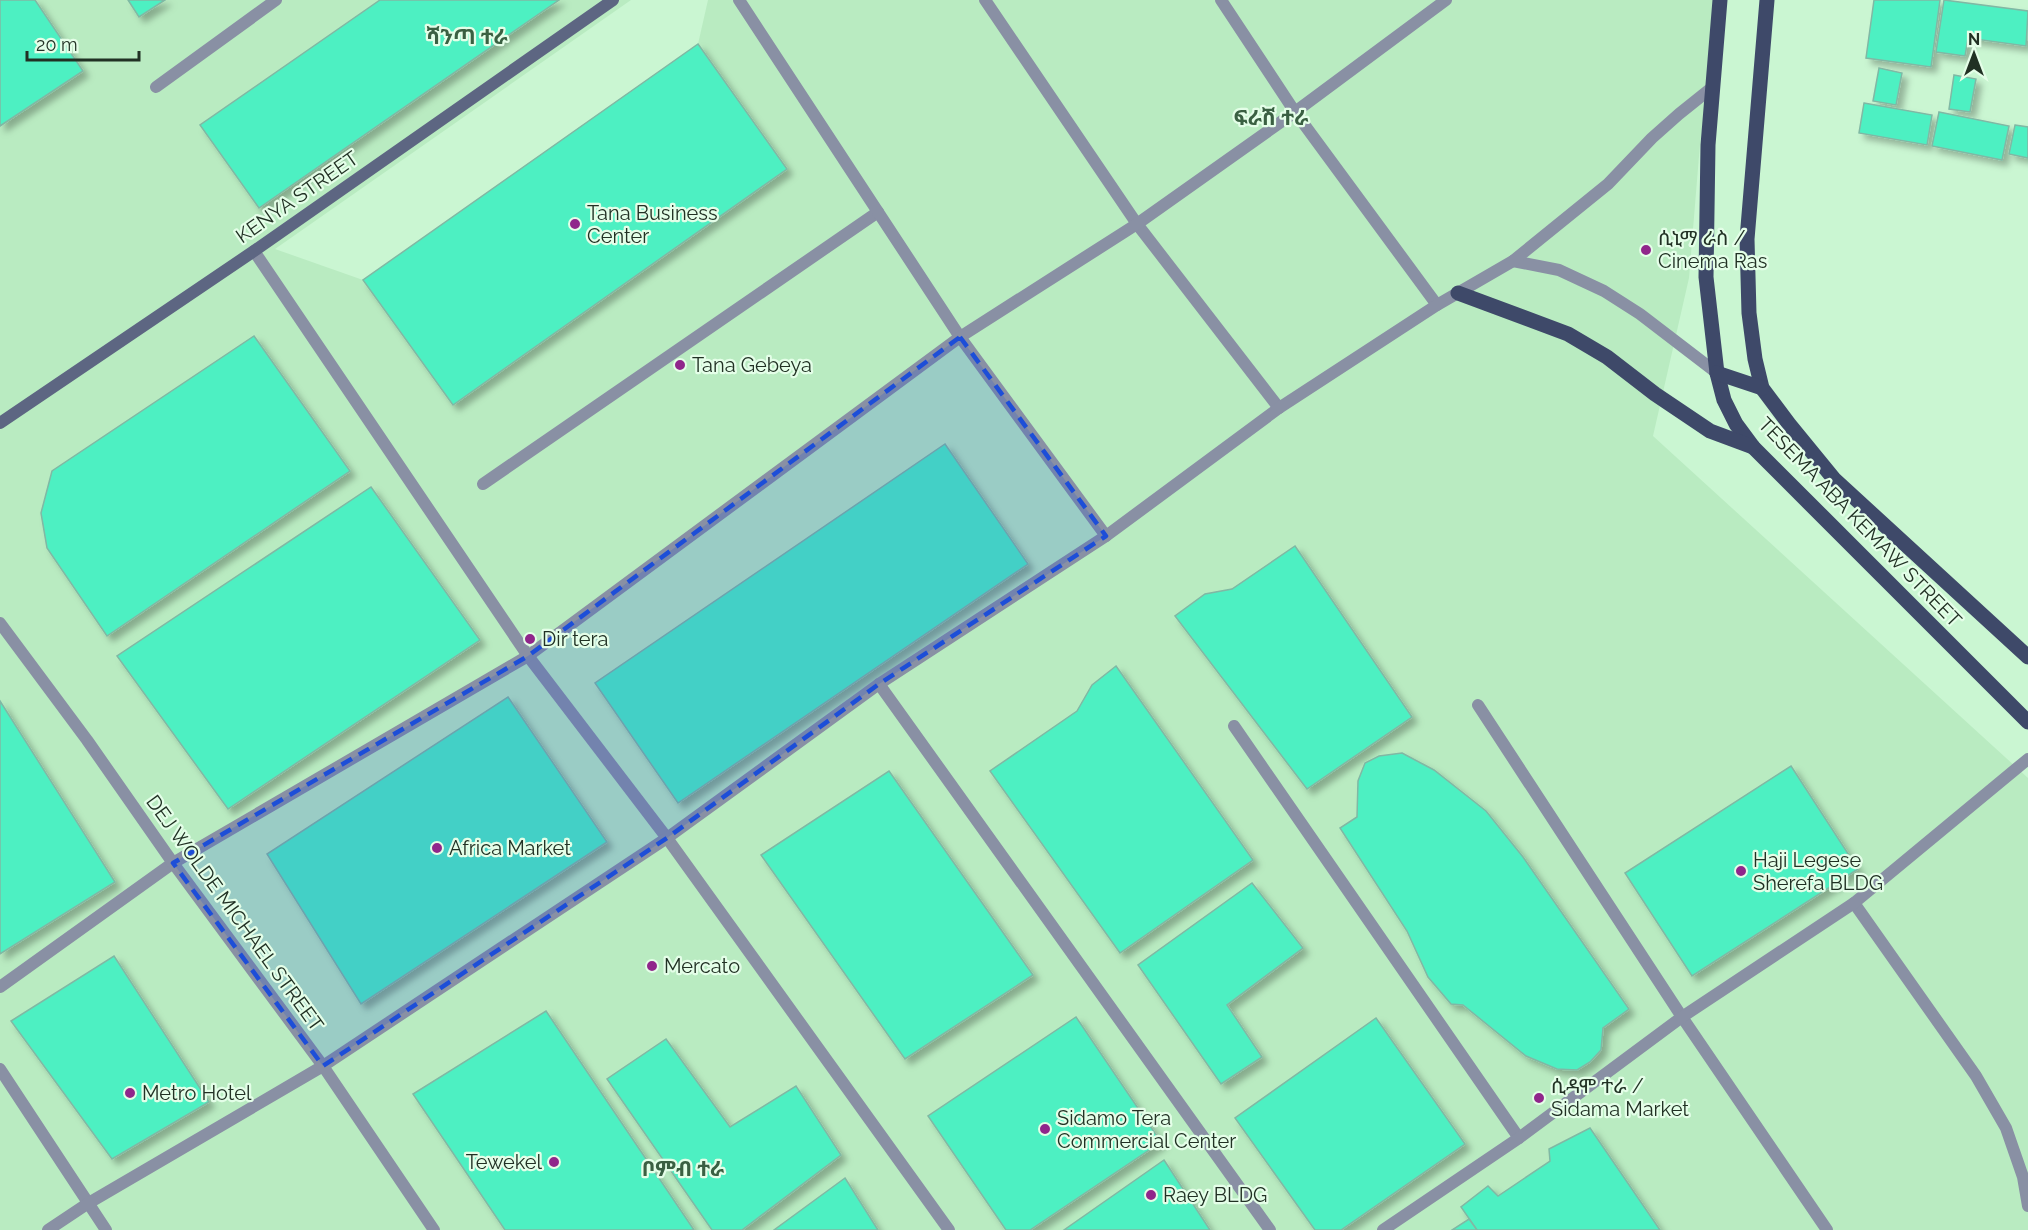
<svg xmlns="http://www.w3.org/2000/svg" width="2028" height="1230" viewBox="0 0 2028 1230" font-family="Raleway,'Noto Sans Ethiopic',sans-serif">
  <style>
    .built { fill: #b9ebc1 }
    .building { fill: #4ef0c2; stroke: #80b8a4; stroke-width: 1.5; filter: url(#shadow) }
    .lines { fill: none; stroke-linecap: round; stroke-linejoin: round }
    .service { stroke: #8990a4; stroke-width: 12 }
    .minor { stroke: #8990a4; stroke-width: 12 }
    .tertiary { stroke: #8990a4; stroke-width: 12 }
    .secondary { stroke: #5d6682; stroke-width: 12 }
    .primary { stroke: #3e4969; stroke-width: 15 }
    .marked { fill: #1d4ed8; fill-opacity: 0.2; stroke: #1d4ed8; stroke-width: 4.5; stroke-dasharray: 12 8; stroke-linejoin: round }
    .poi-dot { fill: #90268b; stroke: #e4fee8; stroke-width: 2 }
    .labels { text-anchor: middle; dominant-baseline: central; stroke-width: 4.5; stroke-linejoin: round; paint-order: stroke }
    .street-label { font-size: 20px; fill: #213124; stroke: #e4fee8 }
    .poi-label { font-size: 20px; fill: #213124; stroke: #e4fee8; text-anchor: start }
    .neighbourhood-label { font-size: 21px; font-weight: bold; fill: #3a6042; stroke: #e4fee8 }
  </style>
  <defs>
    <filter id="shadow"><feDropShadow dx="5.5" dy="5.5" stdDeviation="3" flood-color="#0004"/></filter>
  </defs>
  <rect width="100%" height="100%" fill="#caf6d2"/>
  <polygon class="built" points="0,0 631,0 275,249 363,280 698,44 708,0 1719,0 1718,18 1700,144 1689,278 1653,436 2028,778 2028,1230 0,1230"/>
  <g class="building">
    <polygon points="0,0 35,0 83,71 0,126"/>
    <polygon points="128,0 165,0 139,17"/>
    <polygon points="380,0 559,0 259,208 200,125"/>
    <polygon points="1874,0 1940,0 1931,67 1866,58"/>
    <polygon points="1944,0 2028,11 2026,46 1968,38 1965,56 1936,52"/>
    <polygon points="698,44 787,169 453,405 363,280"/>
    <polygon points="1879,68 1902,73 1896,105 1873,101"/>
    <polygon points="1954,75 1976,79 1970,112 1949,109"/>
    <polygon points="1864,103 1932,115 1927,145 1859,133"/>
    <polygon points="1939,112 2009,126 2002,160 1932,146"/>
    <polygon points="2015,125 2028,127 2028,158 2009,154"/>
    <polygon points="254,336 350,471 107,636 47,548 41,513 52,471"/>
    <polygon points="945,444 1028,564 678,803 595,683"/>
    <polygon points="371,487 480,640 228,809 117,656"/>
    <polygon points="1295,546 1412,717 1307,789 1175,616 1205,594 1232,589"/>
    <polygon points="1116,666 1253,860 1120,953 990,771 1077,711 1092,685"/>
    <polygon points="508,697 607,842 361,1004 267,854"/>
    <polygon points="0,701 115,882 0,954"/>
    <polygon points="1402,753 1434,770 1486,811 1523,857 1629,1009 1603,1028 1601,1050 1590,1062 1577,1070 1557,1069 1526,1056 1463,1005 1451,1004 1428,977 1407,931 1340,828 1357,817 1358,781 1365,763 1379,756"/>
    <polygon points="1791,766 1858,869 1692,976 1625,873"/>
    <polygon points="889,771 1033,975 905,1059 761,855"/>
    <polygon points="1252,883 1303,948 1227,1005 1262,1057 1221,1084 1138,965"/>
    <polygon points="114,956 209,1102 112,1159 11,1021"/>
    <polygon points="546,1011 694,1230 505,1230 413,1094"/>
    <polygon points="1076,1017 1161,1142 1030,1230 1006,1230 928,1116"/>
    <polygon points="1376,1018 1465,1144 1341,1230 1315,1230 1235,1118"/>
    <polygon points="666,1039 730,1127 796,1086 841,1155 742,1230 712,1230 607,1079"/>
    <polygon points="1590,1128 1660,1230 1477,1230 1461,1207 1488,1186 1498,1196 1550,1161 1549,1149"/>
    <polygon points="1164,1160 1210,1230 1064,1230"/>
    <polygon points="845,1178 878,1230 774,1230"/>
    <polygon points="1469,1219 1477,1230 1452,1230"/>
  </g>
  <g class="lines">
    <polyline class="service" points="483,484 878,212"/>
    <g class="minor">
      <polyline points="739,0 960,337 1106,536"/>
      <polyline points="985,0 1137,224 1279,408"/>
      <polyline points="1221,0 1295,112 1437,305"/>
      <polyline points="156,87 276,0"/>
      <polyline points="254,251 528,656 667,838 949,1230"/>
      <polyline points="1513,261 1559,270 1604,291 1640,314 1717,373"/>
      <polyline points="879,684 1270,1230"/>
      <polyline points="1478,705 1682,1017 1827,1230"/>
      <polyline points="1234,726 1519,1138"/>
      <polyline points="1854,903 1976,1076 2006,1128 2023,1177 2028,1206"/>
      <polyline points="0,987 173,863 528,656 960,337 1137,224 1295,112 1446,0"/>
      <polyline points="0,1069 106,1230"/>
      <polyline points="48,1230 87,1204 323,1066 667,838 879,684 1106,536 1279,408 1437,305 1513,261 1608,184 1652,138 1679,114 1714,86"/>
    </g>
    <g class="tertiary">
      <polyline points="0,623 87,740 173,863 323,1066 434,1230"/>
      <polyline points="1383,1230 1519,1138 1682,1017 1854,903 2028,759"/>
    </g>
    <polyline class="secondary" points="0,423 254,251 613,0"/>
    <g class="primary">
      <polyline points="1720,0 1708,145 1706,277 1717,373 1724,400 1736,424 1753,447 2028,722"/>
      <polyline points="1767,0 1747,239 1749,313 1755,359 1762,388 1789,424 1834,479 2028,657"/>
      <polyline points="1458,293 1568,334 1607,357 1655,394 1710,431 1753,447"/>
      <polyline points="1717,373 1762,388"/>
    </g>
  </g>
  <path class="marked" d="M960,337L1106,536L879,684L667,838L323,1066L173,863L528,656Z"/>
  <g class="poi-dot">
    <circle cx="575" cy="224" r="6"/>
    <circle cx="1646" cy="250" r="6"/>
    <circle cx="680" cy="365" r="6"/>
    <circle cx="530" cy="639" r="6"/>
    <circle cx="437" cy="848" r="6"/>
    <circle cx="1741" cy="871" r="6"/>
    <circle cx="652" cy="966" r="6"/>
    <circle cx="130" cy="1093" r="6"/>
    <circle cx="1539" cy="1098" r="6"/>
    <circle cx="1045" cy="1129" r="6"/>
    <circle cx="554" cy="1162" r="6"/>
    <circle cx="1151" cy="1195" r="6"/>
  </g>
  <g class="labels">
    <g class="street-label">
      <text transform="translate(297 197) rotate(-35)">KENYA STREET</text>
      <text transform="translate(1860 522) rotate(46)">TESEMA ABA KEMAW STREET</text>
      <text transform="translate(235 913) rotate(54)">DEJ WOLDE MICHAEL STREET</text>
    </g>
    <g class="poi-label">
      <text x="587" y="213">Tana Business<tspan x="587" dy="23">Center</tspan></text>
      <text x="1658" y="238">ሲኒማ ራስ /<tspan x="1658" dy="23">Cinema Ras</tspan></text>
      <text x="692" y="365">Tana Gebeya</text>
      <text x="542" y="639">Dir tera</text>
      <text x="449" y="848">Africa Market</text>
      <text x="1753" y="860">Haji Legese<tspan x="1753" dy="23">Sherefa BLDG</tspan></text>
      <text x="664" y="966">Mercato</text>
      <text x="1551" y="1086">ሲዳሞ ተራ /<tspan x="1551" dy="23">Sidama Market</tspan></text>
      <text x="142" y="1093">Metro Hotel</text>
      <text x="1057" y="1118">Sidamo Tera<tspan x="1057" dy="23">Commercial Center</tspan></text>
      <text x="542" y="1162" text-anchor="end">Tewekel</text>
      <text x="1163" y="1195">Raey BLDG</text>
    </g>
    <g class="neighbourhood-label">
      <text x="467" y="36">ሻንጣ ተራ</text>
      <text x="1271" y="117">ፍራሽ ተራ</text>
      <text x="683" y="1168">ቦምብ ተራ</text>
    </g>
  </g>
  <g transform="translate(1974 54)" stroke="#e4fee8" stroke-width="4.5" paint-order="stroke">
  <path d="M0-4.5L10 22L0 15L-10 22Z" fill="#213124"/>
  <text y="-9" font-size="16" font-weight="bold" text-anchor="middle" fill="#213124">N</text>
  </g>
  <path d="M27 51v9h112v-9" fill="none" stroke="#213124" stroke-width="3"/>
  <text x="36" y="51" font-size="18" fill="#213124" stroke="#e4fee8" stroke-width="4.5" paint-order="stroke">20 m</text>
</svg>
